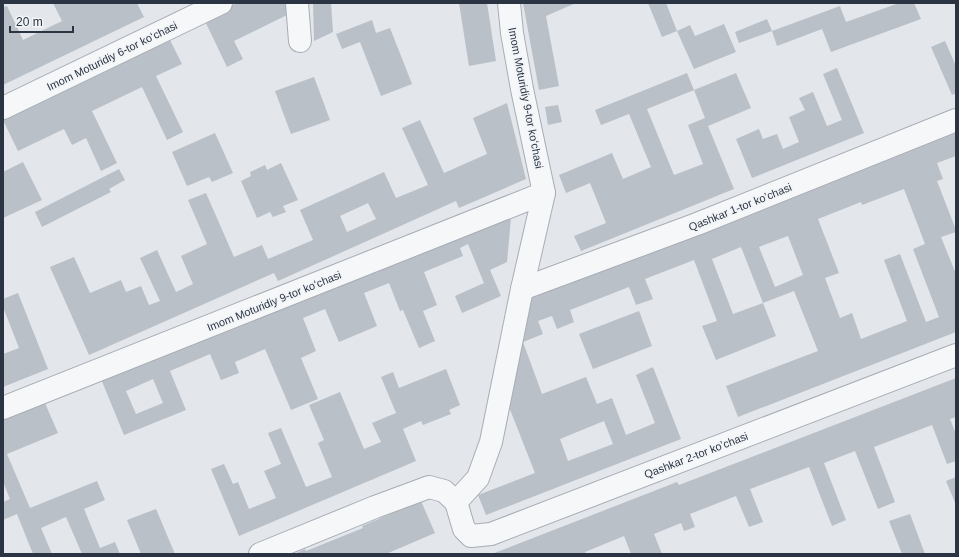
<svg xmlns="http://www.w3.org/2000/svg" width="959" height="557" viewBox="0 0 959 557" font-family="Helvetica,sans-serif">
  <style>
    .building { fill: #bac0c7; fill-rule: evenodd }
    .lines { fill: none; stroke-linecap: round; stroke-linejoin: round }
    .minor-casing { stroke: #a8adb5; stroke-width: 24 }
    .minor { stroke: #f5f7f9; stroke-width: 22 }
    .labels { text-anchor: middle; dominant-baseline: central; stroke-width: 3.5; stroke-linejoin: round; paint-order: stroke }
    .street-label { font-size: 11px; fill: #2b3442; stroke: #f2f5f8 }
  </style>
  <rect width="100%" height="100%" fill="#e3e6eb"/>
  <g class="building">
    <polygon points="53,3 137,3 144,17 3,85 3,7 7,6 23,40 62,21"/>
    <polygon points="237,3 286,3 287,15 234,41 243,59 227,67 204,19"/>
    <polygon points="313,3 331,3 333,32 314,41"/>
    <polygon points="459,3 487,3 496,61 469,66"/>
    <polygon points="523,3 576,3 546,16 559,86 539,90"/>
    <polygon points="648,3 666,3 677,31 662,37"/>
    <polygon points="899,3 914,3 921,19 831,52 822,29 777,46 772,31 840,6 846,22"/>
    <polygon points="767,19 772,31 739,43 735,32"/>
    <polygon points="372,20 376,33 390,28 412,84 381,96 360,42 342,49 336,34"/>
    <polygon points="724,24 736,52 694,69 677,31 690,25 695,36"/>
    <polygon points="169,38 182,64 156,76 183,132 167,140 142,87 92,111 117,163 101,171 86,138 72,145 64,129 18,151 3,120 3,118"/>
    <polygon points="945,41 956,66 956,93 952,95 931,47"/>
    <polygon points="837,68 864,133 752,178 736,139 759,129 763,139 777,134 783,149 799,142 789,117 805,110 799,98 813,92 827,126 842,120 823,74"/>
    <path d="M687,73L694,90L736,73L751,108L708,126L734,189L581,251L574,236L606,223L590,183L566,193L559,175L612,153L623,179L651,167L629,114L601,125L595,110ZM694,90L705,118L688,125L703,164L674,175L647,109Z"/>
    <polygon points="314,77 330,120 291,134 275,91"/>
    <path d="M507,103L526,179L459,208L456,201L278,281L274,273L89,355L50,267L74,257L90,293L121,280L126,292L141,286L149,305L160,301L140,258L157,250L176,292L193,284L181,256L207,244L188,200L206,193L234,257L262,245L268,259L313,240L300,210L384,172L396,198L428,185L402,128L420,120L444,173L487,154L473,118ZM368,203L376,219L347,232L340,216Z"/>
    <polygon points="558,105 562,122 548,125 545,107"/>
    <path d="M956,132V156L937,163L943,179L937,181L956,230V232L941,237L956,274V332L738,417L726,386L818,351L794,291L763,303L741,247L712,259L733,314L763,303L776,336L716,360L702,326L717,321L694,260L645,279L653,299L636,305L629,287L570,310L574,322L557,329L552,316L538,321L543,334L523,342L542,394L586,377L597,404L612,398L626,435L655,423L636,375L653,367L681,439L486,515L478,495L535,473L509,407L521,301ZM904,189L925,244L913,249L939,317L926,322L900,254L884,260L907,321L861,339L852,313L840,318L825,278L839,273L818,219L861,202L862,205ZM788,236L803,275L775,287L759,247ZM604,421L613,444L568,461L560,439Z"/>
    <polygon points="215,133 233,173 212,182 209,177 187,186 172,152"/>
    <polygon points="23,162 42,200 3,218 3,172"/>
    <polygon points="281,163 298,200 283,206 286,212 273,217 270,212 257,218 241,181 251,176 250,172 265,165 267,170"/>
    <polygon points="119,169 125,180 109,189 111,192 42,227 35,212"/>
    <path d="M511,218L507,262L490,270L501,296L462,313L455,296L484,283L468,244L460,248L463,256L424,272L437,305L423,311L435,341L419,348L403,310L400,311L389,283L364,293L377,326L339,342L325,309L303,318L316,351L301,358L318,399L291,410L265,349L235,362L239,373L221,380L210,354L170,371L186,410L124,435L101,379L473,229L474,233ZM153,379L163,403L136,414L126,391Z"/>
    <polygon points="18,293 48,369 3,387 3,354 19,348 3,307 3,299"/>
    <polygon points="639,311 652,346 593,369 579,334"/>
    <polygon points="446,369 460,405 449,410 451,414 423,425 421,421 403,429 416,461 239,536 211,469 224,464 233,484 238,482 249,509 276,498 264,471 281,464 268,433 281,428 306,487 332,477 318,443 324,440 309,405 340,392 364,449 381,442 372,423 396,413 381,377 393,372 399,388"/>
    <polygon points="956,378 956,417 950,419 956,434 956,461 947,464 932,425 874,447 895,502 878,509 855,451 824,463 846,520 832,526 809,467 750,489 763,522 749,527 736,496 690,514 695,527 684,531 681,523 654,534 662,554 631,554 624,536 585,552 586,554 492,554 677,482 679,485"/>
    <polygon points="44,401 58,433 7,454 30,508 97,481 105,500 84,509 100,548 115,542 120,554 82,554 66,517 41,528 52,554 33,554 17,514 3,520 3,502 10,499 3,482 3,418"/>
    <polygon points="956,477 956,505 946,481"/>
    <polygon points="421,501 435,533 386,554 294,554 305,549 306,551 363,528 362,526"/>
    <polygon points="156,509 175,554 141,554 127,520"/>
    <polygon points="910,514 925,554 902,554 889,521"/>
  </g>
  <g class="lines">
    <defs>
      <g id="minor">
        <polyline points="297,3 300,41"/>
        <polyline points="3,108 221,3"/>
        <polyline points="522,289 697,224 956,120"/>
        <polyline points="3,408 544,193"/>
        <polyline points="456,502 464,529 471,536 491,534 956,355"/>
        <polyline points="456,502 478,478 491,442 522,289 544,193 522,89 512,33 509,3"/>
        <polyline points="260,554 375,507 429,487 444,491 456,502"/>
      </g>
    </defs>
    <use href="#minor" class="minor-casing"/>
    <use href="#minor" class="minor"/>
  </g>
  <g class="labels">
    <g class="street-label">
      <text transform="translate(112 56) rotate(-26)">Imom Moturidiy 6-tor koʻchasi</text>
      <text transform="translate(526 98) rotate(79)">Imom Moturidiy 9-tor koʻchasi</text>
      <text transform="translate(740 207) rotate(-22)">Qashkar 1-tor koʼchasi</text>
      <text transform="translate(274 301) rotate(-22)">Imom Moturidiy 9-tor koʻchasi</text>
      <text transform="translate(696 455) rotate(-21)">Qashkar 2-tor koʼchasi</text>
    </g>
  </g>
  <rect width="959" height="557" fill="none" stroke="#2b3442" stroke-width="8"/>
  <path d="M10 26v6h63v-6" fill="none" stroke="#2b3442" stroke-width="2"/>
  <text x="16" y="26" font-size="12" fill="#2b3442" stroke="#f2f5f8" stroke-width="3" paint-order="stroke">20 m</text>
</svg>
